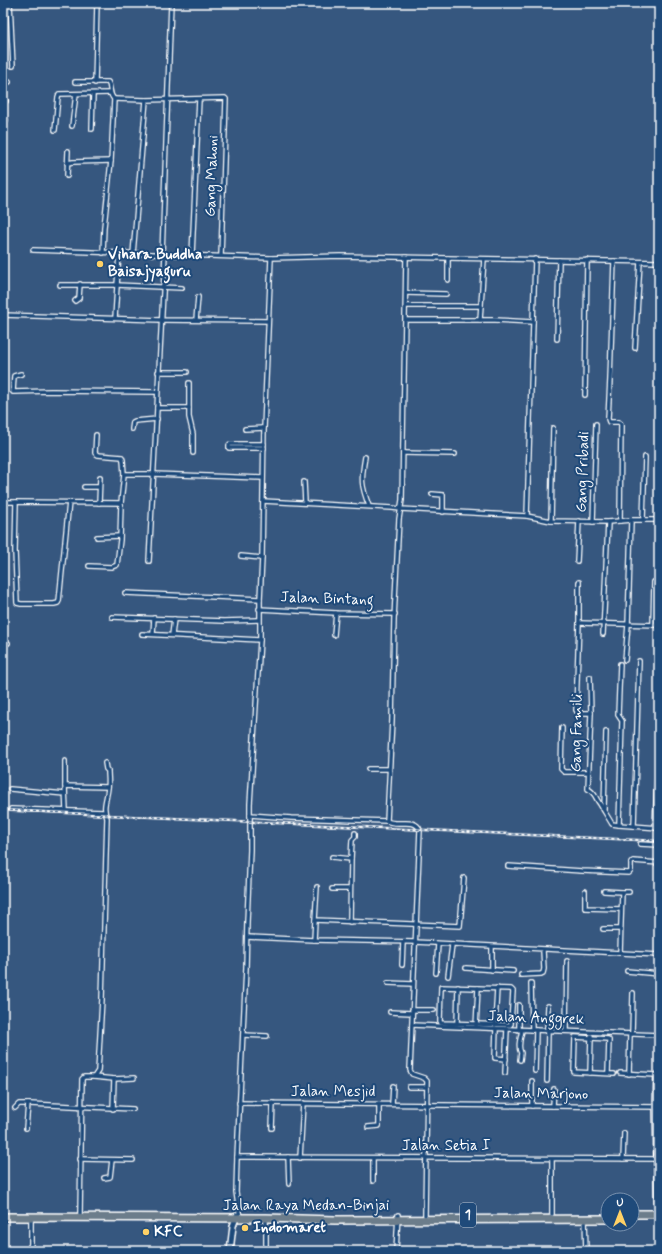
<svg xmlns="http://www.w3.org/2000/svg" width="662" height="1254" viewBox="0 0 662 1254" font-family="Mynerve,sans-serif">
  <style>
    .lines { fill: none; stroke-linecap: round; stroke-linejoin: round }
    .street-casing { stroke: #fff; stroke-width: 6 }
    .secondary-casing { stroke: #fff; stroke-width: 8 }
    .highway-casing { stroke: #fff; stroke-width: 10 }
    .street { stroke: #1f4a7a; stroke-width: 3.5 }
    .secondary { stroke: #1f4a7a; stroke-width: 5 }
    .highway { stroke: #6c7d8b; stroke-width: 7 }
    .rail-casing { stroke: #fff; stroke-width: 2.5 }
    .rail { stroke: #1f4a7a; stroke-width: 1; stroke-dasharray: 3; stroke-linecap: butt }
    .poi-dot { fill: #ffd166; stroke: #1f4a7a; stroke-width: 1.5 }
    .labels { text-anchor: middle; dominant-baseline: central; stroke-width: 4; stroke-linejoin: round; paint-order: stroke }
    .shield { fill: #1f4a7a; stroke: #bcc9d7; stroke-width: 1 }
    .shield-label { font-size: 14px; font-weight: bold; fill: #fff }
    .street-label { font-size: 15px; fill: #fff; stroke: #1f4a7a }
    .poi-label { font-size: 15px; font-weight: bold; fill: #fff; stroke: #1f4a7a; text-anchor: start }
  </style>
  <rect width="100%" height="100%" fill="#36577f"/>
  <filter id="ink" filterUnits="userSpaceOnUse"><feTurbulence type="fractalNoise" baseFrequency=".025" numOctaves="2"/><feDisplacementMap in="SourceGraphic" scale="8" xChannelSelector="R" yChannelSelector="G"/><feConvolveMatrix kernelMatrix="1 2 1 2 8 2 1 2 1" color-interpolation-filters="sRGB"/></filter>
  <g filter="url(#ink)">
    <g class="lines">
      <defs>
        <g id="street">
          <polyline points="10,3 13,66"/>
          <path d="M75,82H108C112,88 108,93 114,99L111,161L104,227L103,253"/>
          <polyline points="3,83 9,82"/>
          <polyline points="95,83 97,3"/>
          <polyline points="114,99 146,100 225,98 226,99 221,256"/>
          <polyline points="3,101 6,101"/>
          <polyline points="3,120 6,120"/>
          <polyline points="72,126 76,94"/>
          <polyline points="92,129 93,94"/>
          <polyline points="55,130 58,97 59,94 110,93"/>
          <polyline points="67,163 73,162 111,161"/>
          <polyline points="67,176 68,151"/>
          <polyline points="33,250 271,258 340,256 659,262"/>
          <polyline points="133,254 146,100"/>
          <polyline points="162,255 171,3"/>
          <polyline points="192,255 199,99"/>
          <path d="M406,257L402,500L399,519L394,619L392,720L387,821C397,827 415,817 420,830L410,1070L412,1074L424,1078L427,1081L425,1215"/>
          <polyline points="614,261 610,379 608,419 609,422 619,422 621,424 620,521"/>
          <polyline points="448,280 448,258"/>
          <polyline points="60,285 117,285 182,288"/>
          <polyline points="406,293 446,294"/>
          <polyline points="75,301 79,298 80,284"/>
          <polyline points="406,306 481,306"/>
          <polyline points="3,315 161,320 268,321"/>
          <polyline points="115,318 119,254"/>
          <polyline points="196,320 198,297"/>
          <polyline points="406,320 495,320 533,322"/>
          <polyline points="480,320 484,259"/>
          <polyline points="557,339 559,260"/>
          <polyline points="635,348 640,262"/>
          <polyline points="158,372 187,372"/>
          <polyline points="21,374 14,376 13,392 51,391 157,392"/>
          <polyline points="189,383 189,417 193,434 193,453"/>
          <polyline points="585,395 587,260"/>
          <polyline points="157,408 189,408"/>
          <polyline points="132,429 133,422 135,421 157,419"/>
          <polyline points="245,429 264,428"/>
          <polyline points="96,435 95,453 98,455 122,457 123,460 124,474"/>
          <polyline points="264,444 230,444 229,445 229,448 264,448"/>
          <polyline points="403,453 455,454"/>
          <path d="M365,457C361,480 361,485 369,506"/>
          <polyline points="304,482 305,502"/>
          <polyline points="84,487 99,487"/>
          <polyline points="432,494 443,495 443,512"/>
          <polyline points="263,501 392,508 401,509 527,516 551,521 608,522 631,520 659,520"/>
          <polyline points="3,502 16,502"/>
          <polyline points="69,502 59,601 58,603 54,604 21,604 17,603 15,551 16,502 121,503 124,474 154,474 263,478"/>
          <polyline points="99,503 100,477"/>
          <polyline points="527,516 535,259"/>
          <polyline points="643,520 645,457"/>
          <polyline points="551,521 553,428"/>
          <polyline points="593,522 596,424"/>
          <polyline points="97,537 120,536"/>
          <polyline points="241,556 262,558"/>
          <polyline points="149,561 165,255"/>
          <polyline points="577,561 579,521"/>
          <polyline points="89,566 112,567 117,565 120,540 121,503"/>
          <polyline points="579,582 579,623 576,710 578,713 591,713"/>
          <polyline points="125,593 260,599"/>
          <polyline points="259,609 336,613 395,614"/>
          <polyline points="112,617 224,621 259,620"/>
          <polyline points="579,623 659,625"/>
          <polyline points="653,625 654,582"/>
          <polyline points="142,634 260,640"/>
          <polyline points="153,634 154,618"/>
          <polyline points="603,634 608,522"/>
          <polyline points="172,635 174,619"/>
          <polyline points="334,635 336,613"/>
          <polyline points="3,643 8,643"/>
          <polyline points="625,660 628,625 631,520"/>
          <path d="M590,677L591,713L588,789C596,793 595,798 600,804C604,811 608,817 612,824L619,825L659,828"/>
          <polyline points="562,728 561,769 564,772 589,772"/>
          <polyline points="65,761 65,786"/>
          <polyline points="368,769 389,769"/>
          <polyline points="10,789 65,794"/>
          <polyline points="11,809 104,812"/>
          <polyline points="604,809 606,732"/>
          <polyline points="66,811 65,786 108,787"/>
          <polyline points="250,815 291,818 387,821"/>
          <polyline points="619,825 622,721 618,715 620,664"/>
          <polyline points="634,826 639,661"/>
          <polyline points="655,828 659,726"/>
          <polyline points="640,844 659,845"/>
          <polyline points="332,857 351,859"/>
          <polyline points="508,866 582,871 629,873 631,871 631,863 633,861 659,863"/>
          <polyline points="317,887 315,920 460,926 464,878"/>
          <polyline points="332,889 350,889"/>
          <polyline points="585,891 585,908 621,909"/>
          <polyline points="604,891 622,892"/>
          <polyline points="350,922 351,859 352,840 355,837 355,833"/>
          <polyline points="603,929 620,929"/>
          <polyline points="247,937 314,940 415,942 659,955"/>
          <polyline points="314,940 315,920"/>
          <polyline points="620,953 622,892 629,892"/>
          <polyline points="402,965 403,942"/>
          <polyline points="466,968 513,971"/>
          <polyline points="492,970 492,947"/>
          <polyline points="627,971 659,974"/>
          <polyline points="436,973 438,944"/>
          <polyline points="521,975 541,974 543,973 544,969 543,950"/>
          <polyline points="448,976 452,945"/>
          <polyline points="388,983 413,984"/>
          <polyline points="531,983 532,1030"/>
          <polygon points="441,987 511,989 513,991 511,1024 510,1025 441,1023 440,1021"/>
          <polyline points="412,1010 434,1010"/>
          <polyline points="390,1012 412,1013"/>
          <polyline points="457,1024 458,987"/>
          <polyline points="412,1025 659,1035"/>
          <polyline points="495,1025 497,988"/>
          <polyline points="476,1027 478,988"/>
          <polyline points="496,1029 495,1058 506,1059"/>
          <polyline points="519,1030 519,1005"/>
          <polyline points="547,1031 548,1006"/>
          <polyline points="566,1031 567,961"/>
          <polyline points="632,1034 633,993"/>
          <polyline points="243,1035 267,1036"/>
          <path d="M520,1060L521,1053C517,1046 521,1037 522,1030"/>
          <polyline points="535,1071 536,1030"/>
          <polyline points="505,1073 507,1029"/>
          <polyline points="590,1073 591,1036"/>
          <polyline points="608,1073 609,1040 608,1039 575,1037 574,1072 614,1074"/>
          <polyline points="620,1073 656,1075"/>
          <polyline points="629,1074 630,1034"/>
          <polyline points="94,1077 114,1079 134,1078"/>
          <polyline points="547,1081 548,1031"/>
          <polyline points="409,1087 426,1087"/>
          <polyline points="239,1103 659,1107"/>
          <polyline points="392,1104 393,1086"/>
          <polyline points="532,1106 532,1081"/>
          <polyline points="553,1106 554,1089"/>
          <polyline points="15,1108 19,1104 30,1104 133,1109"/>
          <polyline points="113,1109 114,1079"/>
          <polyline points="368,1127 379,1126 379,1104"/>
          <polyline points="26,1128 28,1104"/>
          <polyline points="272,1128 273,1103"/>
          <polyline points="237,1157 659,1159"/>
          <polyline points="288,1157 289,1184"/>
          <polyline points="300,1158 303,1103"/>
          <polyline points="373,1158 373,1181"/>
          <polyline points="80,1159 133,1160"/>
          <polyline points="552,1159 552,1214"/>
          <polyline points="623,1159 624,1133"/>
          <polyline points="104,1178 110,1177 112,1160"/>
          <path d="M80,1214L82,1079L84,1077H94L98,1071L102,999L107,818C102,807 107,799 108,788C109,782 108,777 108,771L106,769L105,763"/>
          <polyline points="657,1214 655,1107 656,1075 659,1073"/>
          <polyline points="240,1218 236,1192 237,1157 246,968 247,922 250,850 250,804 260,640 260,599 262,558 264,428 271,258"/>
          <polyline points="266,1218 266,1251"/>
          <polyline points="585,1219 586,1251"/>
          <polyline points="28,1251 31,1244 31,1217"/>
          <polyline points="396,1251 398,1215"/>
        </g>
        <polyline id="secondary" points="230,1251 233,1226 237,1215"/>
        <g id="highway">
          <polyline points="632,1214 659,1214"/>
          <polyline points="3,1217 266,1218 335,1220 608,1219"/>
        </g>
      </defs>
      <use href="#street" class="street-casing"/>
      <use href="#secondary" class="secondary-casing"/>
      <use href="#highway" class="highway-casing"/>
      <use href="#street" class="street"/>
      <use href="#secondary" class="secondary"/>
      <use href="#highway" class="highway"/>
      <defs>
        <polyline id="rail" points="3,810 659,841"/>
      </defs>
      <use href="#rail" class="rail-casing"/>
      <use href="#rail" class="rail"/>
    </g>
  </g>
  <g class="poi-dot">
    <circle cx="100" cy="264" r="4"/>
    <circle cx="245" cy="1228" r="4"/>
    <circle cx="146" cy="1232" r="4"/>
  </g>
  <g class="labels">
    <rect class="shield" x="460" y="1203" width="16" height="24" rx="3"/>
    <g class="shield-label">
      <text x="468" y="1215">1</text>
    </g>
    <g class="street-label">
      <text transform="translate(212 176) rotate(-88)">Gang Mahoni</text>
      <text transform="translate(583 472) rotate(-88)">Gang Pribadi</text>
      <text transform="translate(327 599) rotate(2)">Jalan Bintang</text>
      <text transform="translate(577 733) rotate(-89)">Gang Famili</text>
      <text transform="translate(536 1018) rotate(2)">Jalan Anggrek</text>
      <text x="333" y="1092">Jalan Mesjid</text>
      <text transform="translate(541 1094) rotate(1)">Jalan Marjono</text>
      <text x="446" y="1146">Jalan Setia I</text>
      <text x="306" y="1206">Jalan Raya Medan-Binjai</text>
    </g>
    <g class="poi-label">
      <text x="108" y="255">Vihara Buddha<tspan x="108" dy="17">Baisajyaguru</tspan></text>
      <text x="253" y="1228">Indomaret</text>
      <text x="154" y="1232">KFC</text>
    </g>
  </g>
  <rect width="662" height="1254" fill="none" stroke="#1f4a7a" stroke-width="16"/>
  <rect x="8" y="8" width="646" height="1238" fill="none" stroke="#fff" stroke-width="1.5" filter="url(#ink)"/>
  <g transform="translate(620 1212)"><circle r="19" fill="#1f4a7a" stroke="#7992af"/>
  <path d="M0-3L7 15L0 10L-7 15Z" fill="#ffd166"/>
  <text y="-6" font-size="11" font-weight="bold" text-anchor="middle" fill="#ffffff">U</text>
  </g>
</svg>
